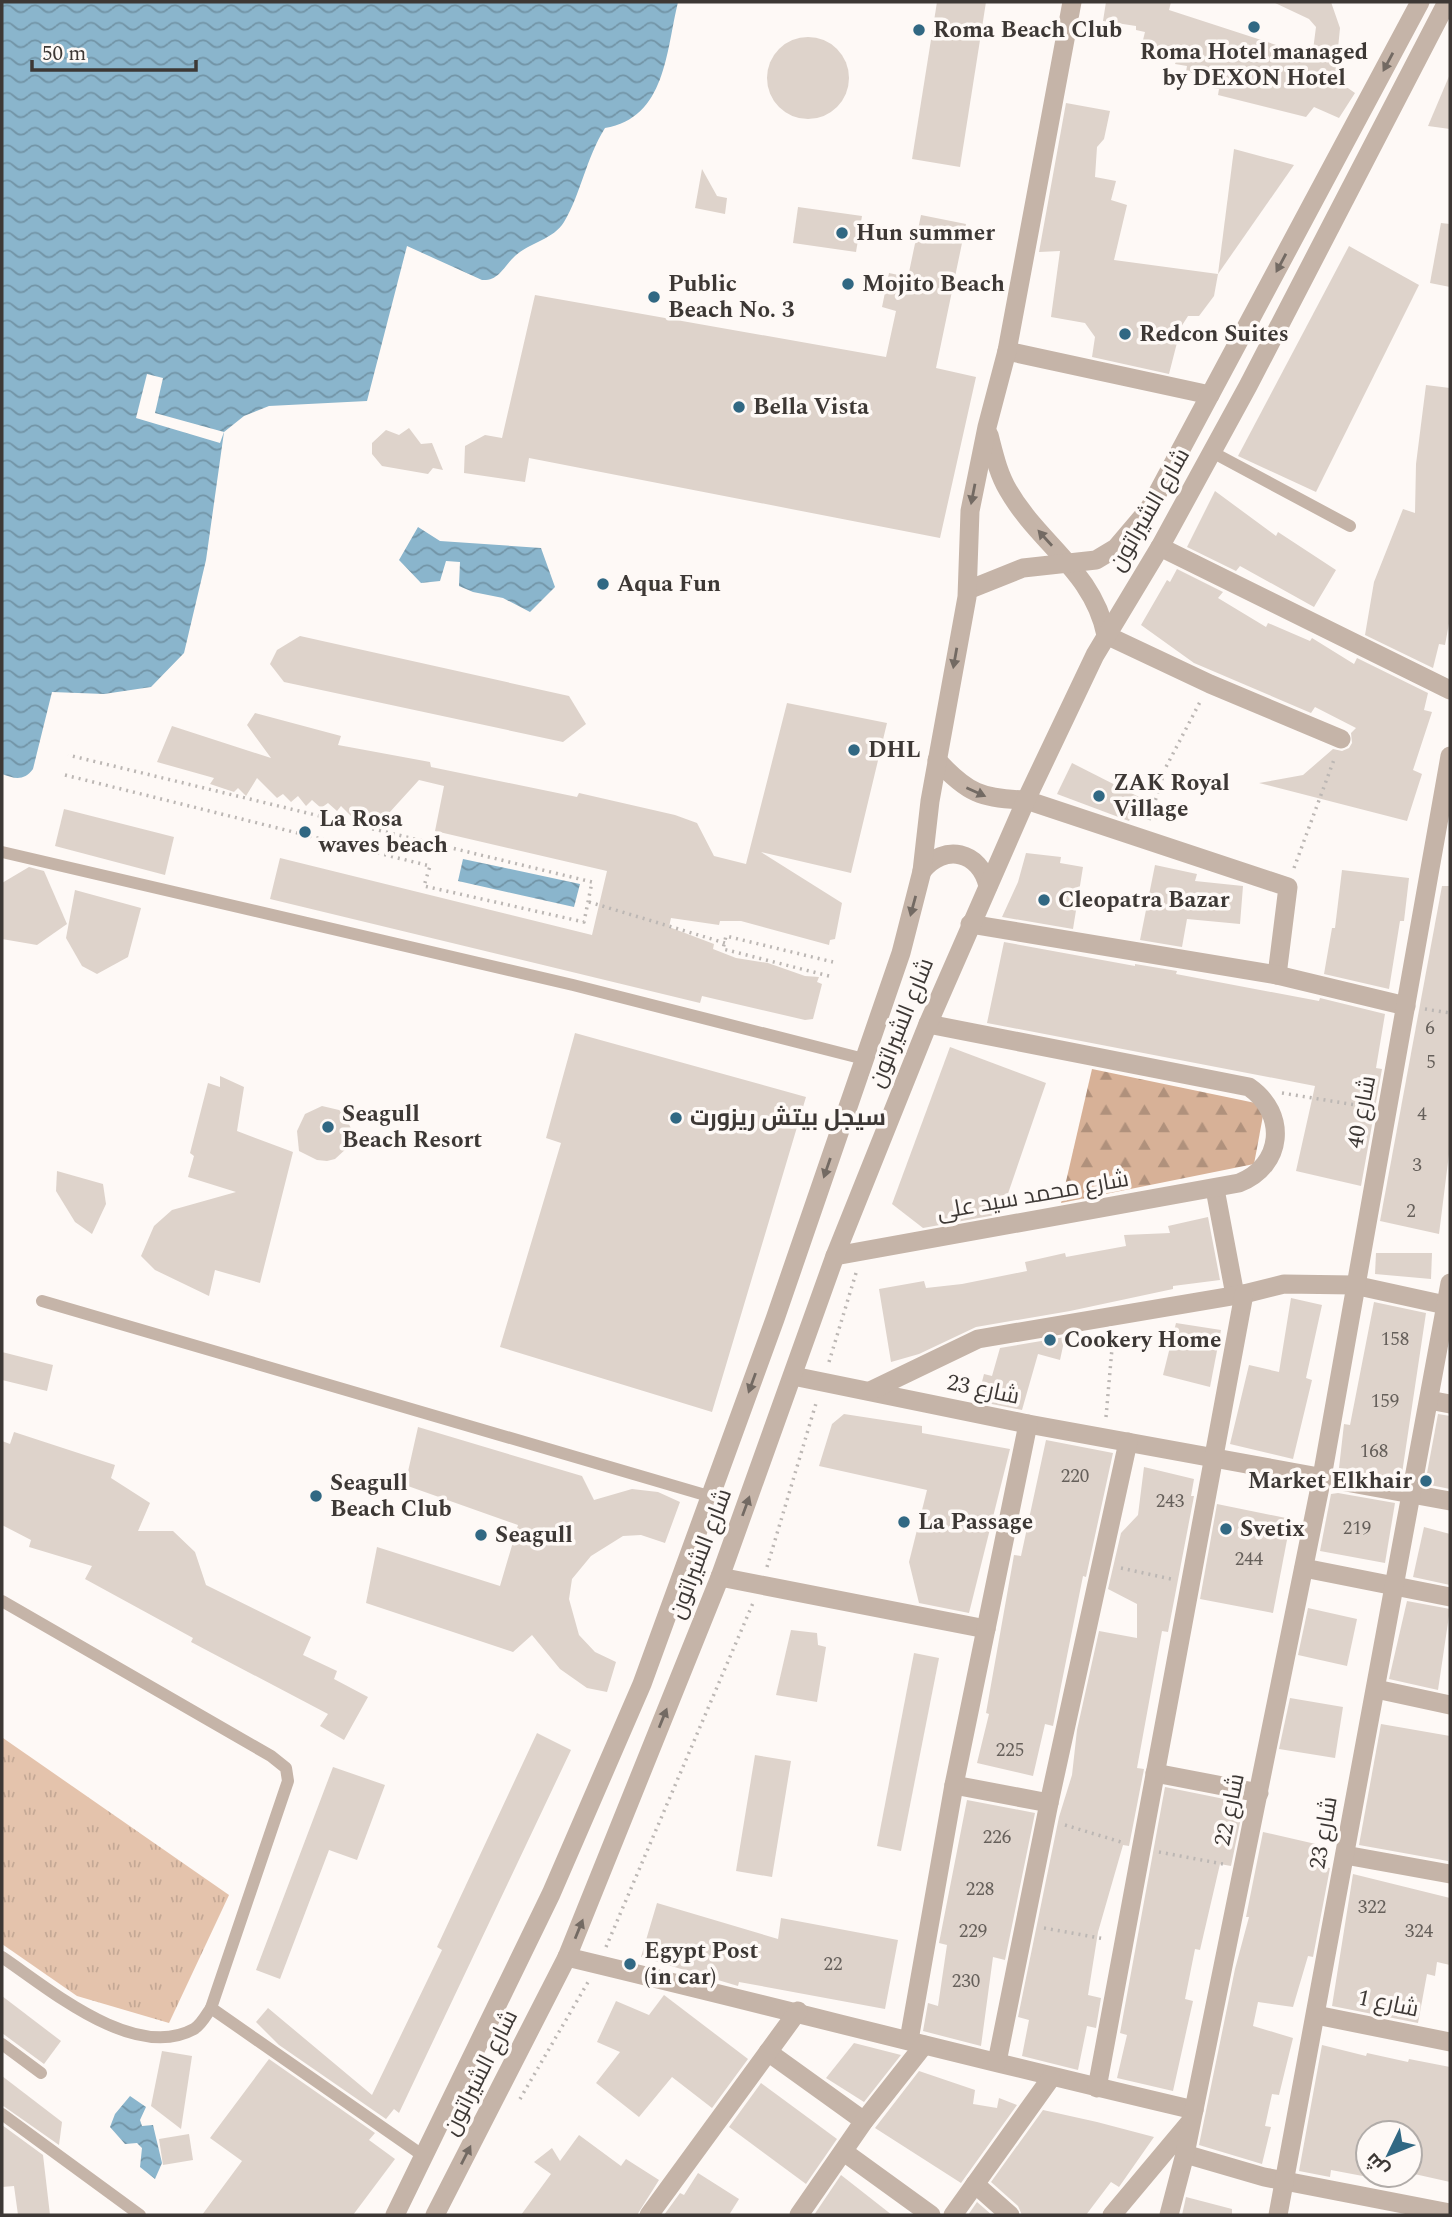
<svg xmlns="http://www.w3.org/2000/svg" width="1452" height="2217" viewBox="0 0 1452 2217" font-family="Spectral,Cairo,serif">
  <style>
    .forest { fill: url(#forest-firs) }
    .park { fill: url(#park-tufts) }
    .water { fill: url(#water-waves) }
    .pier { fill: #fef9f6 }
    .building { fill: #ded3cb }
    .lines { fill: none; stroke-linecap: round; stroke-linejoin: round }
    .path { stroke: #bcb7b4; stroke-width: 3.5; stroke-dasharray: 2 5; stroke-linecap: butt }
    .service { stroke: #c5b4a8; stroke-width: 12 }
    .minor { stroke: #c5b4a8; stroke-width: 19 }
    .tertiary { stroke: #c5b4a8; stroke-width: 19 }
    .oneway { fill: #736a63 }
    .poi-dot { fill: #316883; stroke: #fef9f6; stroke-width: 2.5 }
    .labels { text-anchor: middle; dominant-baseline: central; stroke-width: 7; stroke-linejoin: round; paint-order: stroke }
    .number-label { font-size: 19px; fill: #655f5a }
    .poi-label { font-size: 23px; font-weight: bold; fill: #3d3835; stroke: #fef9f6; text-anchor: start }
    .street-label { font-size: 23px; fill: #3d3835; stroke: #fef9f6 }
  </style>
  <defs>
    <pattern id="forest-firs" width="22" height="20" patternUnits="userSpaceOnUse" patternTransform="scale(1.75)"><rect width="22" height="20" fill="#d7b197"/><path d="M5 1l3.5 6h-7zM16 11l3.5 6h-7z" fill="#b0917c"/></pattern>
    <pattern id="park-tufts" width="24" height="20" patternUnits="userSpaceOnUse" patternTransform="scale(1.75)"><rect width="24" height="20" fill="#e4c3ac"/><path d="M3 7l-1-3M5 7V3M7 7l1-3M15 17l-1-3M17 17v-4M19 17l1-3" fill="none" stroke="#c4a895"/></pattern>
    <pattern id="water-waves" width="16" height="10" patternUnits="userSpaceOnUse" patternTransform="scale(1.75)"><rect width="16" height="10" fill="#8ab5cc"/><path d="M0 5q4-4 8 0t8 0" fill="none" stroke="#7294a6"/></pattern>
  </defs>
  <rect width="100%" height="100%" fill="#fef9f6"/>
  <polygon class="forest" points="1092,1069 1265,1105 1254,1164 1061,1203"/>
  <polygon class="park" points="3,1738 229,1895 169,2023 77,1996 2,1944"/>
  <g class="water">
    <path d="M2,2H678C666,51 666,118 605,128C586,158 581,194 564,222C554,239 529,243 515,256C503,267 499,281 482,280L407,246L367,401L269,406L244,416L224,432L206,560L184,653L151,687L104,694L52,692L33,769C24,781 15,779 2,774Z"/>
    <polygon points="418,527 440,541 541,548 555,587 530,612 503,598 473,592 459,586 460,562 446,561 440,581 421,583 399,560"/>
    <polygon points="463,859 580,884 574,907 458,881"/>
    <polygon points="130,2096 146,2107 140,2120 142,2126 153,2125 162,2163 155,2179 140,2167 142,2148 137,2143 125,2144 110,2127 115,2114"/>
  </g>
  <polygon class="pier" points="147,374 163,378 155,413 224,432 220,443 136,418"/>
  <g class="building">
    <polygon points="937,2 986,2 960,167 912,159"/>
    <polygon points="1106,2 1171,2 1169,10 1298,52 1313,50 1316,27 1309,19 1273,2 1331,2 1340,28 1335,79 1355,93 1339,118 1314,107 1306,117 1218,95 1219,89 1207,87 1208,82 1197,79 1198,74 1186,72 1187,66 1175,64 1177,59 1165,57 1166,51 1153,50 1154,44 1143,40 1145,32 1136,30 1136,26 1103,21"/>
    <circle cx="808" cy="78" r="41"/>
    <polygon points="1450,74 1450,129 1428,126"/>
    <polygon points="1066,103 1110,111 1104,139 1097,147 1095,177 1116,181 1111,200 1127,205 1114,260 1218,274 1214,296 1199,316 1188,316 1181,327 1169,374 1092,357 1095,337 1085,323 1051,317 1060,251 1039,252"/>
    <polygon points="1234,149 1294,165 1218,274"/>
    <polygon points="702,169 717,196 727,198 725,214 695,208"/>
    <polygon points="798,207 862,216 856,252 793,243"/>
    <polygon points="921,215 966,224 936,368 976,377 940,538 529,458 525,482 464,473 465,446 485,435 502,438 535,295 886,357 896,311 882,307 889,273 908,277"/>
    <polygon points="1441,223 1450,224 1450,287 1430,283"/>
    <polygon points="1349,246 1419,285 1316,492 1238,456"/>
    <polygon points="1426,385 1450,388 1450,618 1445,645 1439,644 1433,668 1365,635 1374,582 1403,509 1415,513 1416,464"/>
    <polygon points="409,428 421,444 432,443 443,470 433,468 428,474 382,466 372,454 372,443 386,430 399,435"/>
    <polygon points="1215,491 1276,536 1278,532 1336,570 1314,607 1240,566 1236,571 1187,547"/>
    <polygon points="1177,569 1223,592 1218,598 1266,627 1268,623 1310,641 1312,638 1354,664 1357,658 1428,693 1424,710 1432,712 1413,770 1422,774 1407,821 1259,783 1303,775 1333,749 1342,751 1349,748 1352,743 1351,733 1356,728 1315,707 1311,713 1194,663 1141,625 1167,580 1170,582"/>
    <polygon points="300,636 569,696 586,724 563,742 284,682 270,664 277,650"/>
    <polygon points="787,703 887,723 851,873 761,852 842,903 835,939 830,940 829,945 741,921 720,921 719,925 671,918 669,927 714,944 713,949 736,958 768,963 805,976 819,977 817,982 822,984 813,1019 805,1020 702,996 700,1003 270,899 280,858 592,935 607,871 435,831 444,786 419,780 379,824 371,813 365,819 355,810 351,816 341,806 337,811 328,803 321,808 312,800 306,806 298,796 291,802 283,794 277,798 257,778 246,796 238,788 234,792 210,784 214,778 157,762 172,726 271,758 247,725 255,713 341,736 338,745 430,762 431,767 577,797 579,793 675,815 697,823 714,856 746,864"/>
    <polygon points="1072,763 1141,798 1129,821 1057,794"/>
    <polygon points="64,809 174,837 165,875 55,846"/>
    <polygon points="1026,853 1061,857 1060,863 1083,867 1073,929 1002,917 1018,882"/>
    <polygon points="1155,865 1197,874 1195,881 1243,886 1240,924 1187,919 1182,947 1140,940"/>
    <polygon points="29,867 44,871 67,924 37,945 2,939 2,883"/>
    <polygon points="1342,870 1409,878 1404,921 1400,921 1389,989 1324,974 1332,928 1335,928"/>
    <polygon points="1442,886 1450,886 1450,1146 1439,1234 1380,1221"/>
    <polygon points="75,890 141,908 128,957 97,974 82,966 66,938"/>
    <polygon points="1004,942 1135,966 1135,964 1177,971 1176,974 1319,1001 1320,998 1385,1014 1376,1068 1382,1069 1361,1186 1296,1171 1315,1086 987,1023"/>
    <polygon points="575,1033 806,1097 712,1412 500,1347 561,1143 546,1138"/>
    <polygon points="950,1047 1046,1083 1001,1214 923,1228 892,1204"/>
    <polygon points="220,1076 244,1087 237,1131 293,1152 260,1283 215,1270 209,1296 155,1270 141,1256 154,1226 172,1210 236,1192 188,1177 194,1156 190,1153 208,1083 220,1087"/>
    <polygon points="322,1106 339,1110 345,1115 352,1131 348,1147 335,1159 327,1161 317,1160 299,1151 297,1131 305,1114"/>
    <polygon points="57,1171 103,1184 106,1204 92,1234 75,1222 56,1191"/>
    <polygon points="1208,1217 1220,1280 1173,1286 1173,1289 1070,1311 976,1327 919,1354 891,1362 879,1289 924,1281 926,1288 962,1284 1027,1271 1025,1262 1065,1253 1066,1257 1126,1246 1124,1235 1170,1233 1168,1226"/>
    <polygon points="1376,1253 1432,1253 1431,1279 1375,1274"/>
    <polygon points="1291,1298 1322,1305 1306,1378 1312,1380 1293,1459 1230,1444 1249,1365 1279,1372"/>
    <polygon points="1374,1302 1426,1313 1401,1480 1339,1468 1344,1424 1350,1425"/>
    <polygon points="1176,1323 1221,1330 1210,1387 1163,1375"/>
    <polygon points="1065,1337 1060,1360 1038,1354 1022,1410 977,1401 984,1374 992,1376 1000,1348"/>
    <polygon points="2,1352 53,1365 47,1391 2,1380"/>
    <polygon points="844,1414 922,1426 922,1433 1010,1449 969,1613 919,1603 909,1562 927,1490 819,1466 832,1424"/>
    <polygon points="1438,1414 1450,1416 1450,1489 1425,1484"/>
    <polygon points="418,1427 582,1476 594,1500 632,1489 658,1492 680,1502 665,1543 641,1535 623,1536 591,1556 572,1579 569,1599 579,1635 595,1652 616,1662 607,1692 587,1688 560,1669 532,1635 513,1652 366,1603 377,1547 500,1586 518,1525 405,1485"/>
    <polygon points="14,1432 115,1465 111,1478 150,1503 138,1531 173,1531 195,1552 206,1585 311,1637 303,1655 337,1671 334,1679 368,1697 344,1740 320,1726 328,1714 191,1642 193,1638 85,1579 92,1566 29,1547 31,1540 2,1525 2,1441 10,1444"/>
    <polygon points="1046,1440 1113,1453 1086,1577 1083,1576 1053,1726 1045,1724 1033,1776 977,1763 989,1714 986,1713 1014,1555 1021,1556"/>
    <polygon points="1144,1467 1194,1479 1191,1496 1194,1496 1168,1632 1162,1631 1137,1768 1144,1769 1129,1846 1123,1845 1098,1932 1088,1995 1101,1998 1096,2028 1087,2026 1078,2070 1022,2056 1029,2020 1018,2017 1059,1817 1072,1775 1077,1730 1099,1631 1137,1638 1137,1604 1108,1589 1121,1533 1138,1515"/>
    <polygon points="1338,1493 1395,1503 1385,1563 1320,1551 1331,1494"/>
    <polygon points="1217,1504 1291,1519 1273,1613 1200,1599"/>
    <polygon points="1424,1527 1450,1534 1450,1585 1413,1577"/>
    <polygon points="1407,1601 1450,1609 1438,1690 1389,1679"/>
    <polygon points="1308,1608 1357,1619 1347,1666 1298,1655"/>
    <polygon points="791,1630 817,1633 818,1645 826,1647 817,1702 776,1695"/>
    <polygon points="914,1653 939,1658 901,1851 877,1846"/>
    <polygon points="1290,1698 1343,1707 1335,1758 1279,1749"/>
    <polygon points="1381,1724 1450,1736 1448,1861 1359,1845"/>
    <polygon points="537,1733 571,1750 399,2113 394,2109 386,2119 279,2045 256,2022 268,2008 372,2095 442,1950 437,1947"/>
    <polygon points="755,1755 791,1761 772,1877 736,1871"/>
    <polygon points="333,1767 385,1785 357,1860 329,1850 280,1979 256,1970"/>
    <polygon points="1165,1787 1244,1803 1231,1866 1220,1864 1200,1950 1195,1949 1185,1999 1193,2001 1173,2091 1117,2078 1127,2035 1120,2033"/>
    <polygon points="967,1800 1035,1813 1005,1960 993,1957 981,2046 923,2031 928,2003 938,2006 947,1945 939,1943"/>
    <polygon points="1263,1832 1320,1845 1316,1865 1330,1868 1313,1957 1308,1956 1293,2007 1258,2002 1253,2026 1293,2038 1279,2095 1272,2094 1265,2126 1271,2127 1262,2164 1199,2145 1235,1969 1249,1917 1246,1917"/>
    <polygon points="1353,1874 1450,1898 1450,1965 1437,1962 1435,1976 1427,1974 1418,2023 1332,2006"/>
    <polygon points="657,1903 778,1939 781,1918 898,1940 885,2009 739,1982 738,1986 641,1957"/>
    <polygon points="664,1995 748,2059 712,2108 672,2077 639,2117 596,2083 620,2052 597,2042 616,2001 649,2015"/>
    <polygon points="2,1996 61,2041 44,2064 2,2033"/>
    <polygon points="854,2043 901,2055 864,2102 826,2078"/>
    <polygon points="1322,2045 1366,2056 1367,2053 1408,2062 1409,2059 1450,2067 1450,2182 1410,2173 1410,2133 1368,2133 1368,2177 1331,2170 1330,2177 1299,2171"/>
    <polygon points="162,2051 192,2056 181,2129 151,2106"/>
    <polygon points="269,2059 375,2133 369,2140 395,2159 353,2215 202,2215 242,2161 210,2138"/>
    <polygon points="919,2071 975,2090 973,2104 997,2108 999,2098 1017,2105 961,2183 875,2128"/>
    <polygon points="2,2076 62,2122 59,2145 2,2105"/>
    <polygon points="761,2083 837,2139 806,2184 729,2127"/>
    <polygon points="1043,2110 1097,2122 1154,2137 1119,2187 1111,2182 1086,2215 1022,2215 1018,2206 991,2182"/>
    <polygon points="2,2125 43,2155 50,2215 18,2215 14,2186 2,2187"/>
    <polygon points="189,2134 193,2160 163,2165 159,2139"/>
    <polygon points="579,2135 621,2166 626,2159 659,2180 637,2215 521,2215 551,2174 534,2162 552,2148 560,2161"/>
    <polygon points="698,2173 739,2199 729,2215 664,2215 680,2193 684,2195"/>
    <polygon points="841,2175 892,2215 814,2215"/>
    <polygon points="1186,2197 1232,2209 1232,2215 1182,2215"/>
    <polygon points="977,2202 992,2215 968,2215"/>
  </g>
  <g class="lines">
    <g class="path">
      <polyline points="65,775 430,866 424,886 584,922 592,882 68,755"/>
      <polyline points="1149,820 1166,767 1200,702"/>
      <polyline points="1294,868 1335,757"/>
      <polyline points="589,902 725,943"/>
      <polyline points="829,976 723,949 726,936 833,962"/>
      <polyline points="1425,1009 1450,1013"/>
      <polyline points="1282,1093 1368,1107"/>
      <polyline points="829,1362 856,1273"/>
      <polyline points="1106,1417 1113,1337"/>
      <polyline points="767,1567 817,1400"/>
      <polyline points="1121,1568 1171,1579"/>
      <polyline points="1065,1825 1121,1842"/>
      <polyline points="1159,1852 1223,1864"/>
      <polyline points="1044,1928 1105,1939"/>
      <polyline points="606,1947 753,1603"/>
      <polyline points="520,2099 588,1982"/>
    </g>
    <g class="service">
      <polyline points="1212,452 1350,526"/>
      <polyline points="2,852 573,985 864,1059"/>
      <polyline points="42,1301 712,1497"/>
      <path d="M2,1601L271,1756L286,1768L288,1781L211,2008C207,2014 201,2025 194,2029C134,2062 48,1988 2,1957"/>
      <polyline points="211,2008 425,2157"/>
      <polyline points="2,2044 41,2073"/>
      <polyline points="2,2114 140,2215"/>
    </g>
    <g class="minor">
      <polyline points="1007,351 1210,395"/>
      <polyline points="1160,547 1450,690"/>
      <polyline points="1106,635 1210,684 1341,739"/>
      <polyline points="1026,800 1288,887 1277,975"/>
      <polyline points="970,924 1277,975 1406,1006"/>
      <polyline points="1215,1189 1235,1295"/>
      <path d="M835,1256L1239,1183C1283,1166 1288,1114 1249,1087L928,1024"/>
      <polyline points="793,1376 1028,1424 1450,1501"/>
      <polyline points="872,1390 978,1339 1244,1294 1284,1284 1354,1285 1450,1306"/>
      <polyline points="1429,1400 1450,1404"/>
      <polyline points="1304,1568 1450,1597"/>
      <polyline points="720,1577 986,1629"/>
      <polyline points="1376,1689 1450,1705"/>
      <polyline points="1155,1773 1259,1793"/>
      <polyline points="954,1785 1049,1803"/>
      <polyline points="1345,1855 1450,1874"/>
      <path d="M567,1957C776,2007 984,2061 1194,2110"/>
      <polyline points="1316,2015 1450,2042"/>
      <polyline points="909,2040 954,1785 1028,1424"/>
      <polyline points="768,2052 864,2121"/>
      <polyline points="997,2062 1049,1803 1128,1442"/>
      <polyline points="1097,2088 1244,1294"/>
      <polyline points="844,2152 931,2215"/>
      <polyline points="1185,2154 1264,2177 1450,2213"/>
      <polyline points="975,2184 1010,2215"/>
      <polyline points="649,2215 798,2011"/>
      <polyline points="799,2215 864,2121 924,2045"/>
      <polyline points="953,2215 1051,2078"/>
      <polyline points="1112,2215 1190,2122"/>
      <polyline points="1169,2215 1185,2154 1322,1477 1450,756"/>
      <polyline points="1278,2215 1450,1283"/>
    </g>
    <g class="tertiary">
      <path d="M989,435C994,454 998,473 1008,490C1039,544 1093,571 1106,635"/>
      <polyline points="968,590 1023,568 1096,560 1116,548 1149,509 1420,2"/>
      <path d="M937,760C967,793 982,799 1026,800"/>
      <path d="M922,871C944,843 980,851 988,886"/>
      <polyline points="395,2215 551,1894 642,1684 775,1319 901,953 922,871 930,801 967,597 970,511 987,427 1007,351 1072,2"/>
      <polyline points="435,2215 567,1957 720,1577 835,1256 928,1024 1026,800 1095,655 1160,547 1248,386 1447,2"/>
    </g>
  </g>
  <defs><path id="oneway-solid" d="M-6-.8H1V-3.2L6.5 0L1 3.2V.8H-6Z" transform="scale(1.75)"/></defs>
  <g class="oneway">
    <use href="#oneway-solid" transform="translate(1388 62) rotate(118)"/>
    <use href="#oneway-solid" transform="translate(1281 263) rotate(118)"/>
    <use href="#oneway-solid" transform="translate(973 494) rotate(101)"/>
    <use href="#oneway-solid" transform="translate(1045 538) rotate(-132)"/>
    <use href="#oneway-solid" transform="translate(955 658) rotate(100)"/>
    <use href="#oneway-solid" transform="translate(976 792) rotate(24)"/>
    <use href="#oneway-solid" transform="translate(913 906) rotate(105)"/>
    <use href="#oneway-solid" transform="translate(827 1168) rotate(109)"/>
    <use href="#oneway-solid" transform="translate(752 1383) rotate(110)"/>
    <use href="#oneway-solid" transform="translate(746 1506) rotate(-70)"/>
    <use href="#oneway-solid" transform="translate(663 1718) rotate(-68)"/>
    <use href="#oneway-solid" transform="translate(579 1929) rotate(-68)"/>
    <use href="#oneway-solid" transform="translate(466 2155) rotate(-63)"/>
  </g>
  <g class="poi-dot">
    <circle cx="1254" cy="27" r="7"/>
    <circle cx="919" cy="30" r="7"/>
    <circle cx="842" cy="233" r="7"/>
    <circle cx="848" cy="284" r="7"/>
    <circle cx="654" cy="297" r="7"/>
    <circle cx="1125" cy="334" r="7"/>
    <circle cx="739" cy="407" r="7"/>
    <circle cx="603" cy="584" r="7"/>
    <circle cx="854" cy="750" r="7"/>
    <circle cx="1099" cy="796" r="7"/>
    <circle cx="305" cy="832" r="7"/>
    <circle cx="1044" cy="900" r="7"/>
    <circle cx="676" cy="1118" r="7"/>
    <circle cx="328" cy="1127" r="7"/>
    <circle cx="1050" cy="1340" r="7"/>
    <circle cx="1426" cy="1481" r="7"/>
    <circle cx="316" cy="1496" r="7"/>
    <circle cx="904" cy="1522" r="7"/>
    <circle cx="1226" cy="1529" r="7"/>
    <circle cx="481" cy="1535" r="7"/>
    <circle cx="630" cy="1964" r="7"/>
  </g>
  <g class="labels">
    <g class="number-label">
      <text x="1430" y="1028">6</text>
      <text x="1431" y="1062">5</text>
      <text x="1422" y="1114">4</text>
      <text x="1417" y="1165">3</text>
      <text x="1411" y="1211">2</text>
      <text x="1395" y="1339">158</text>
      <text x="1385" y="1401">159</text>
      <text x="1374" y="1451">168</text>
      <text x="1075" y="1476">220</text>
      <text x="1170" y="1501">243</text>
      <text x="1357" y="1528">219</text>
      <text x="1249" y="1559">244</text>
      <text x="1010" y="1750">225</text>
      <text x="997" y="1837">226</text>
      <text x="980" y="1889">228</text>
      <text x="1372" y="1907">322</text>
      <text x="973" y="1931">229</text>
      <text x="1419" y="1931">324</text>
      <text x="833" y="1964">22</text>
      <text x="966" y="1981">230</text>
    </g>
    <g class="poi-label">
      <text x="933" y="30">Roma Beach Club</text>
      <text x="1254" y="52" text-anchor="middle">Roma Hotel managed<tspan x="1254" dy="26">by DEXON Hotel</tspan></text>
      <text x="856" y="233">Hun summer</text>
      <text x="668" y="284">Public<tspan x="668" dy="26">Beach No. 3</tspan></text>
      <text x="862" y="284">Mojito Beach</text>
      <text x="1139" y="334">Redcon Suites</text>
      <text x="753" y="407">Bella Vista</text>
      <text x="617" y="584">Aqua Fun</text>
      <text x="868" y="750">DHL</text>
      <text x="1113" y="783">ZAK Royal<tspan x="1113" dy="26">Village</tspan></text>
      <text x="319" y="819">La Rosa<tspan x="319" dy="26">waves beach</tspan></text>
      <text x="1058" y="900">Cleopatra Bazar</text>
      <text x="342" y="1114">Seagull<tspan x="342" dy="26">Beach Resort</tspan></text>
      <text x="690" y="1118">سيجل بيتش ريزورت</text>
      <text x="1064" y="1340">Cookery Home</text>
      <text x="1412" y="1481" text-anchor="end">Market Elkhair</text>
      <text x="330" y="1483">Seagull<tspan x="330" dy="26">Beach Club</tspan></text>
      <text x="918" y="1522">La Passage</text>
      <text x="1240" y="1529">Svetix</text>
      <text x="495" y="1535">Seagull</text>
      <text x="644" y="1951">Egypt Post<tspan x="644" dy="26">(in car)</tspan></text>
    </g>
    <g class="street-label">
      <text transform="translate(1150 510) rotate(-60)">شارع الشيراتون</text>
      <text transform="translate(902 1023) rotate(-68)">شارع الشيراتون</text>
      <text transform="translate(1362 1112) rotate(-79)">شارع 40</text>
      <text transform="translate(1033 1196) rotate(-10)">شارع محمد سيد على</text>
      <text transform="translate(983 1390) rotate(12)">شارع 23</text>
      <text transform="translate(701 1554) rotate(-69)">شارع الشيراتون</text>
      <text transform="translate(1230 1810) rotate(-78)">شارع 22</text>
      <text transform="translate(1324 1833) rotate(-80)">شارع 23</text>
      <text transform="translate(1388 2004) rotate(12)">شارع 1</text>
      <text transform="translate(481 2073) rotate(-63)">شارع الشيراتون</text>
    </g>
  </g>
  <rect width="1452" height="2217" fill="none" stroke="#3d3835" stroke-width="7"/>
  <g transform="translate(1389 2154) rotate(227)"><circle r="33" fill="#fef9f6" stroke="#b1aca9" stroke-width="2"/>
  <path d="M0-5L12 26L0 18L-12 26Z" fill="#316883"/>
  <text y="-10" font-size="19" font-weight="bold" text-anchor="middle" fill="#3d3835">ش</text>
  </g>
  <path d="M32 60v10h164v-10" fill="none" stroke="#3d3835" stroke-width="3.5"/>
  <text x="42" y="60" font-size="21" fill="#3d3835" stroke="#fef9f6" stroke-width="5" paint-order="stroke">50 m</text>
</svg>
